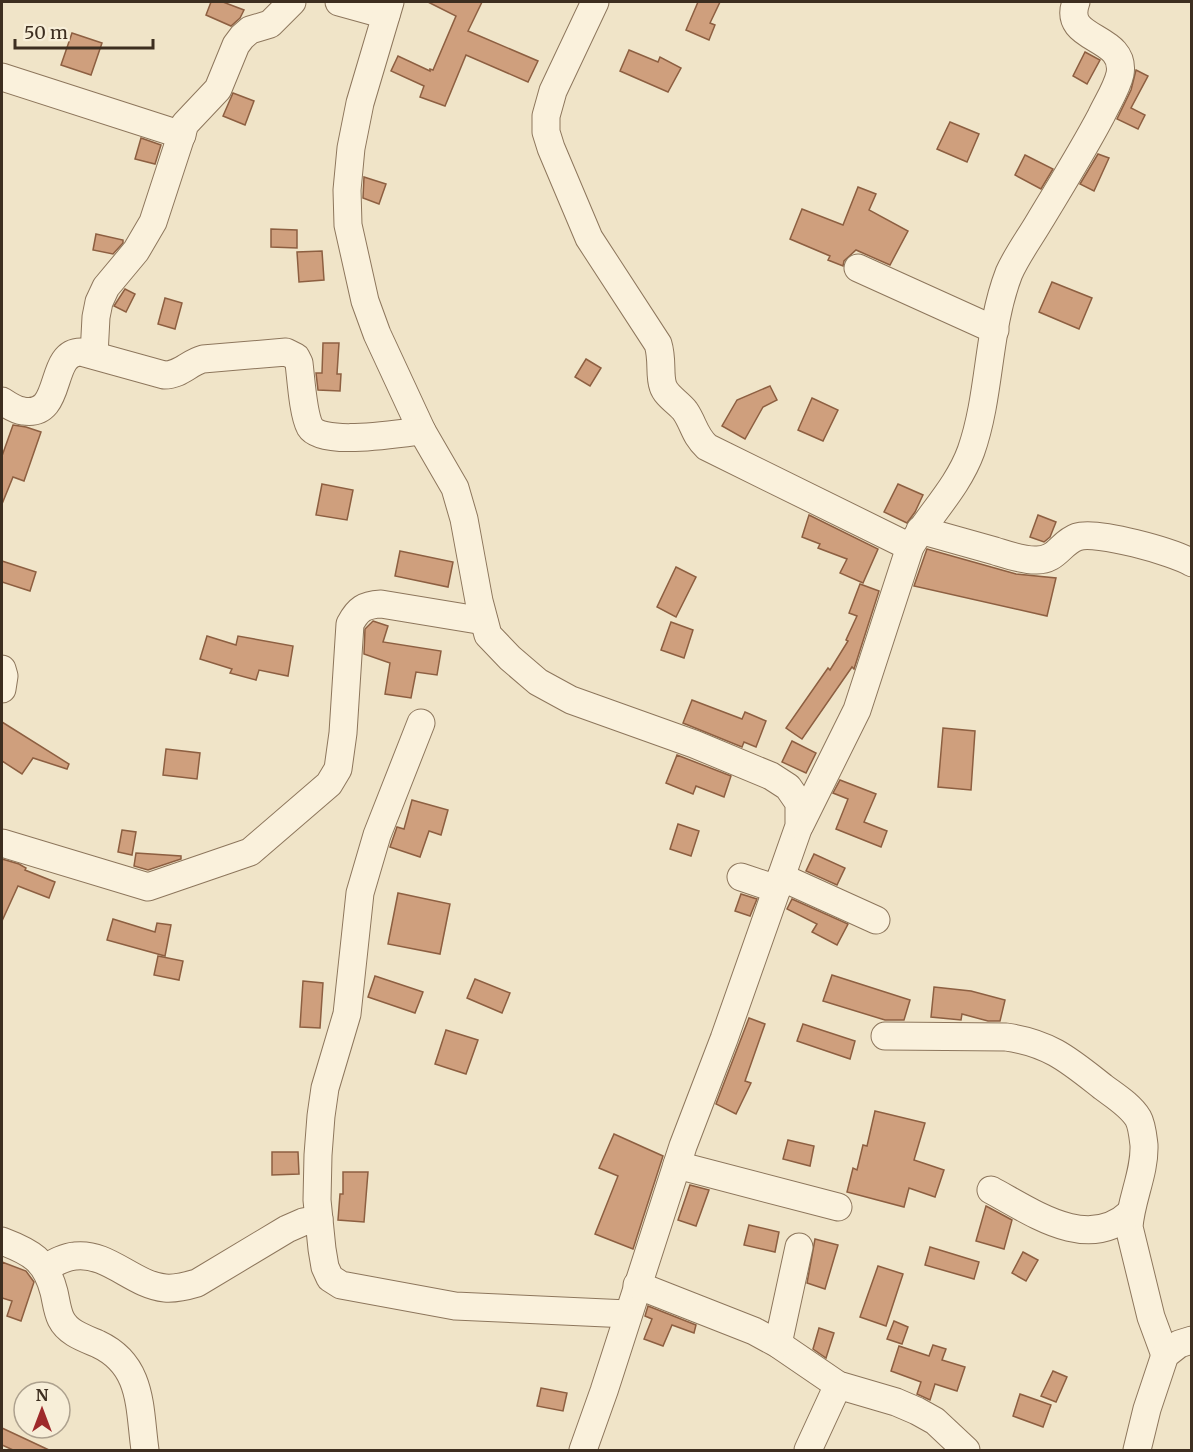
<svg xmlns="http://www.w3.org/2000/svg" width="1193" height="1452" viewBox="0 0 1193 1452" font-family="Merriweather,serif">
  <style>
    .building { fill: #cf9f7d; stroke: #8d5f41; stroke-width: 1.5 }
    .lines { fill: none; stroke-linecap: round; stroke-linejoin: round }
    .minor-casing { stroke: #8d765c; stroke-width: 29 }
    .minor { stroke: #faf1dc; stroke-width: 27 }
  </style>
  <rect width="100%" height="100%" fill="#f0e4c8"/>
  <g class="building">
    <polygon points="211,2 223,2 244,10 240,18 231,26 206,15"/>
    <polygon points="428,2 482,2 468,31 538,61 528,82 466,55 445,106 420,97 424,86 391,71 398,56 430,71 430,69 433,70 456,16"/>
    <polygon points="698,2 720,2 710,23 715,25 709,40 686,30"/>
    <polygon points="72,33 102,43 91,75 61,65"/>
    <polygon points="629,50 658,62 660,57 681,68 668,92 620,71"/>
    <polygon points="1085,52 1100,60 1087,84 1073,76"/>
    <polygon points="1136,70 1148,76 1131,108 1145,115 1138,129 1117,119 1131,90"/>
    <polygon points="233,93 254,101 245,125 223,116"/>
    <polygon points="950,122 979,134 967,162 937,149"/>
    <polygon points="141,138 161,145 155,164 135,159"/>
    <polygon points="1098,154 1109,158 1094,191 1080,184"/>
    <polygon points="1025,155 1053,169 1041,189 1015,175"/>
    <polygon points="364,177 386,184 379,204 363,198"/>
    <polygon points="858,187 876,194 869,210 908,231 890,265 856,250 844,261 843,266 828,260 830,256 790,239 802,209 843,225"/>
    <polygon points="271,229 297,230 297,248 271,247"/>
    <polygon points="96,234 123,240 123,243 113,254 93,250"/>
    <polygon points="322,251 324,280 299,282 297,252"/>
    <polygon points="1052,282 1092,298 1079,329 1039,312"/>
    <polygon points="125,289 135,294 126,312 114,306"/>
    <polygon points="165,298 182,303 175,329 158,324"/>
    <polygon points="323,343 339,343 337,374 341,374 340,391 318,390 316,373 322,373"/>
    <polygon points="586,359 601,368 590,386 575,377"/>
    <polygon points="770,386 777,400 763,407 745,439 722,426 737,400"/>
    <polygon points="812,398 838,410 823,441 798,430"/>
    <polygon points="13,425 26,427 41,432 24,481 13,477 2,504 2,456"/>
    <polygon points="322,484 353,490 347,520 316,515"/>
    <polygon points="898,484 923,495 915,512 907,523 884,512"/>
    <polygon points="809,515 878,549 863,583 840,573 847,559 818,548 820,544 802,537"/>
    <polygon points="1038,515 1056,522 1050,537 1044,542 1030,537"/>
    <polygon points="927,549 1016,574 1056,578 1047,616 914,586"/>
    <polygon points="400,551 453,562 448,587 395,576"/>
    <polygon points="2,561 36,572 30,591 2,582"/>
    <polygon points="676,567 696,577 676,617 657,607"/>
    <polygon points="860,584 879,591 854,669 852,667 802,739 786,728 828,668 830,670 848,641 846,640 857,616 849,613"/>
    <polygon points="373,621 388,626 383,642 441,651 437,675 416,672 411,698 385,694 390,663 364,654 365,629"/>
    <polygon points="671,622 693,630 684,658 661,650"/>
    <polygon points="207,636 236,645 238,636 293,646 288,676 259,670 256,680 230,673 232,669 200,659"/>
    <polygon points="692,700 742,719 745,712 766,721 756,747 744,742 742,747 683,723"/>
    <polygon points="2,722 69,764 67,769 33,758 22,774 2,761"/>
    <polygon points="943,728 975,731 971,790 938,787"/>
    <polygon points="792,741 816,753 806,773 782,762"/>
    <polygon points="166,749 200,753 197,779 163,775"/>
    <polygon points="677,755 731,776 724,797 696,786 693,794 666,783"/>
    <polygon points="840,780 876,794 864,822 887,831 881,847 836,829 848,799 833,793"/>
    <polygon points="412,800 448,810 441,835 429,831 420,857 390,847 397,827 404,829"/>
    <polygon points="678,824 699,831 691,856 670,849"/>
    <polygon points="122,830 136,832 132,855 118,852"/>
    <polygon points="136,853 181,856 181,859 148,870 134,866"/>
    <polygon points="814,854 845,868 837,885 806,871"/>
    <polygon points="2,859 19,864 26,868 25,870 55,882 49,898 18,886 2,921"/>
    <polygon points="398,893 450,904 440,954 388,944"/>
    <polygon points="741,894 757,899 750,916 735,911"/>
    <polygon points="792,899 848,924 837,945 812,932 817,924 787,909"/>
    <polygon points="113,919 155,932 157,923 171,925 165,956 107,940"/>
    <polygon points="158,956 183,961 179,980 154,975"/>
    <polygon points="832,975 910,1000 904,1020 885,1020 823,1001"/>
    <polygon points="375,976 423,992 415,1013 368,997"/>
    <polygon points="475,979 510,993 502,1013 467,998"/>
    <polygon points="303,981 323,983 320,1028 300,1027"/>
    <polygon points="934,987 971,991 1005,1000 1000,1021 988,1021 962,1014 961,1020 931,1017"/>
    <polygon points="749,1018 765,1024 745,1081 751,1083 736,1114 716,1104"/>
    <polygon points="803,1024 855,1041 850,1059 797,1041"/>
    <polygon points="446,1030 478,1040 466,1074 435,1064"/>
    <polygon points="875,1111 925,1123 914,1160 944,1170 935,1197 909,1188 904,1207 847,1192 853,1168 857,1170 863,1145 867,1146"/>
    <polygon points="614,1134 663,1156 633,1249 595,1234 618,1176 599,1168"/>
    <polygon points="788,1140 814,1146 810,1166 783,1159"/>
    <polygon points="272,1152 298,1152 299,1174 272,1175"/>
    <polygon points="343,1172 368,1172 364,1222 338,1220 340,1194 343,1194"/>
    <polygon points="690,1185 709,1190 696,1226 678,1220"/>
    <polygon points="986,1206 1012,1220 1004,1249 976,1241"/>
    <polygon points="749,1225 779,1232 775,1252 744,1245"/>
    <polygon points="815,1239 838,1245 825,1289 807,1283"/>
    <polygon points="930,1247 979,1262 974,1279 925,1265"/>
    <polygon points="1023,1252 1038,1260 1026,1281 1012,1273"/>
    <polygon points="2,1262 26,1271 34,1282 21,1321 7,1316 12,1301 2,1298"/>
    <polygon points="878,1266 903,1274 886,1326 860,1317"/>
    <polygon points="648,1306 696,1325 694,1333 672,1325 663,1346 644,1339 652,1319 645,1316"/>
    <polygon points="894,1321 908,1327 902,1344 887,1339"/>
    <polygon points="819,1328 834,1333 826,1358 813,1349"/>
    <polygon points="933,1345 946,1349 942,1360 965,1367 957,1391 935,1384 930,1400 917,1394 921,1382 891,1371 899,1346 929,1356"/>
    <polygon points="1053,1371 1067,1377 1056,1402 1041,1396"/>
    <polygon points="541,1388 567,1393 563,1411 537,1406"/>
    <polygon points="1020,1394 1051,1405 1043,1427 1013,1416"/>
    <polygon points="2,1428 49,1450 13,1450 2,1445"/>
  </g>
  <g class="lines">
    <defs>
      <g id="minor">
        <polyline points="339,2 386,15"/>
        <polyline points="390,2 360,103 351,148 347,190 348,225 365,301 377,334 422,431 455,488 464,519 479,601 488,635 510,658 538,682 571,700 694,744 771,776 788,787 799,803 799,826 724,1039 683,1146 604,1391 583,1450"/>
        <path d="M595,2L553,91L546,116V132L551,148L589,238L658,344C663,360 659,375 663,386C666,396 679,403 685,411C694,424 694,435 707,447L910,547"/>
        <polyline points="2,77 182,135"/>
        <polyline points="858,268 995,330"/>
        <polyline points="94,355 96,317 99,302 106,287 136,251 153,222 185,124 218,89 236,45 242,37 250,30 270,24 292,2"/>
        <path d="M2,401C8,405 15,410 23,411C65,418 47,352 81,352L164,375C181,375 188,363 203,359L286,352L296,357L299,363C301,379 303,414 310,427C322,447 399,433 422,431"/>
        <path d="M920,530C945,537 970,544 995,551C1008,555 1022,560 1035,560C1057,561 1060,543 1077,537C1096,530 1174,552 1192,563"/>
        <polyline points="2,669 4,676 2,689"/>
        <polyline points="421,723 377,835 360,893 347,1014 325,1088 321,1116 318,1155 317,1200 322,1249 325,1267 330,1278 341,1285 455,1306 628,1314"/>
        <path d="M800,825L857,710L910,547C929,515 958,487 971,451C991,394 987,330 1009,273C1017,255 1029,239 1039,222C1060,187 1082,152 1101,116C1107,103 1117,88 1120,74C1127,34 1061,42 1076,2"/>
        <path d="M2,843L148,887L250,852L329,784L338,769L343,733L350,624C358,609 364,605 381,604L484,621"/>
        <polyline points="741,877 777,889"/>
        <polyline points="781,877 876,920"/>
        <path d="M885,1036L1006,1037C1050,1043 1070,1061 1103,1087C1115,1096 1130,1105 1138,1118C1142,1125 1143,1137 1144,1145C1145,1173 1131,1199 1129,1227L1151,1317L1165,1355"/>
        <polyline points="677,1165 838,1207"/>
        <path d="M991,1190C1032,1212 1088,1253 1130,1213"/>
        <path d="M2,1241C31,1252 46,1260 54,1292C56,1300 57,1311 61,1319C68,1333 84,1338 98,1344C143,1365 139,1407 145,1450"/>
        <path d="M45,1268C54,1263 64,1257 75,1256C108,1252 133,1285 165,1288C176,1289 187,1286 197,1283L287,1229L303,1222L319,1219"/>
        <polyline points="637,1285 754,1331 778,1344 838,1385 896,1402 917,1411 935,1421 966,1450"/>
        <polyline points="778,1344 799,1247"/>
        <polyline points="808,1450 838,1385"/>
        <polyline points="1137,1450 1147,1409 1165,1355 1179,1344 1192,1340"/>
      </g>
    </defs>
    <use href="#minor" class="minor-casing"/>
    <use href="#minor" class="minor"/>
  </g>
  <rect width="1193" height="1452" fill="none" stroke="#3d2e20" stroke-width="6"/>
  <g transform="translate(42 1410)"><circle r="28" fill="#f7eed8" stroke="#ada18e" stroke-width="1.5"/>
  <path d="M0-4.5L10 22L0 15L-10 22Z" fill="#9e2a2b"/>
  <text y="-9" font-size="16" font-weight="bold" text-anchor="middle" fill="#3d2e20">N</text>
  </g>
  <path d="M15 39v9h138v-9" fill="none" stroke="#3d2e20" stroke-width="3"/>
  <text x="24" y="39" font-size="18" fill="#3d2e20" stroke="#f7eed8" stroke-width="4.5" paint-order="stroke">50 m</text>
</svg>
